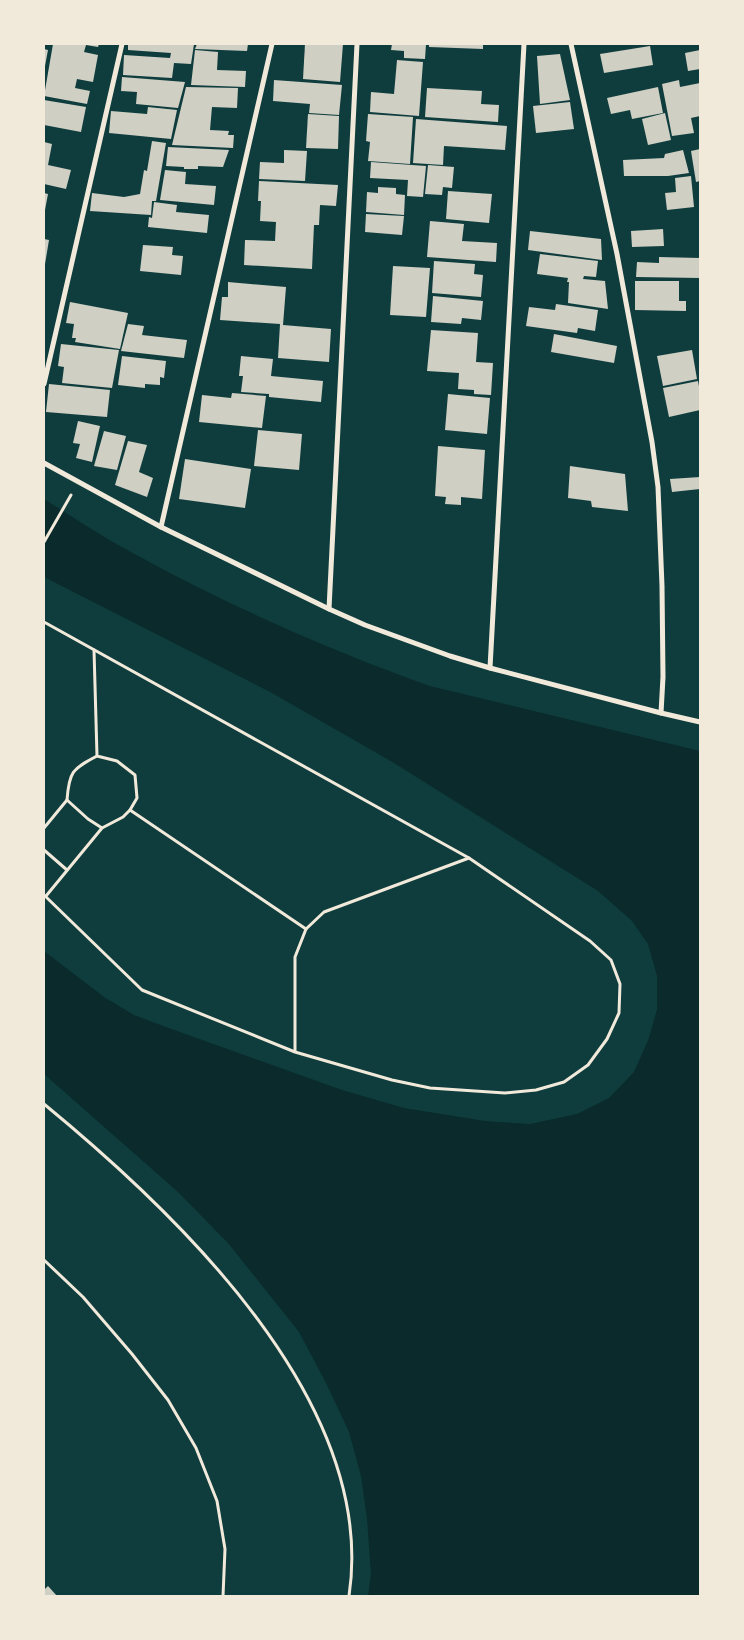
<svg xmlns="http://www.w3.org/2000/svg" width="744" height="1640" viewBox="0 0 744 1640" font-family="Montserrat,sans-serif">
  <style>
    .water { fill: #0a2a2b }
    .building { fill: #cfcfc3 }
    .lines { fill: none; stroke-linecap: round; stroke-linejoin: round }
    .path { stroke: #f1e9da; stroke-width: 3 }
    .minor { stroke: #f1e9da; stroke-width: 5 }
  </style>
  <rect width="100%" height="100%" fill="#0f3d3e"/>
  <path class="water" d="M44,499C73,517 101,536 131,552C227,605 327,649 430,686L700,751V1596H368L371,1574L367,1519L361,1476L349,1432L327,1385L299,1332L228,1243L178,1192L44,1074V951L104,997L134,1015L166,1027L342,1090L404,1108L485,1121L530,1124L577,1114L609,1098L634,1072L649,1038L657,1009V976L648,944L632,921L598,891L394,763L272,693L44,577Z"/>
  <g class="building">
    <polygon points="53,44 99,44 98,47 86,45 84,52 98,55 93,82 77,79 75,88 90,91 87,104 44,96"/>
    <polygon points="128,44 194,44 191,64 174,63 172,78 123,75 124,55 170,58 171,53 128,50"/>
    <polygon points="197,44 248,44 247,51 195,49"/>
    <polygon points="305,44 343,44 340,82 303,79"/>
    <polygon points="392,44 426,44 425,59 404,58 404,51 391,50"/>
    <polygon points="429,44 483,44 483,49 429,47"/>
    <polygon points="650,46 653,65 604,73 600,54"/>
    <polygon points="44,49 48,50 45,66 44,66"/>
    <polygon points="195,50 218,52 217,70 246,71 245,87 191,85"/>
    <polygon points="700,50 700,69 688,71 685,53"/>
    <polygon points="560,54 570,100 540,104 537,56"/>
    <polygon points="397,60 423,62 419,116 370,112 371,92 394,94"/>
    <polygon points="122,77 185,82 178,108 136,104 137,92 121,91"/>
    <polygon points="274,80 342,85 339,115 309,113 310,104 273,101"/>
    <polygon points="679,80 680,87 700,83 700,116 691,118 694,133 672,136 662,84"/>
    <polygon points="186,87 238,88 237,108 212,107 210,130 229,131 228,135 234,135 233,148 172,145"/>
    <polygon points="658,87 663,113 632,119 630,110 611,114 607,98"/>
    <polygon points="427,88 482,91 481,104 499,105 498,122 425,117"/>
    <polygon points="44,100 86,107 81,132 44,125"/>
    <polygon points="570,102 574,129 536,133 533,106"/>
    <polygon points="148,107 177,110 171,139 109,133 111,111 147,114"/>
    <polygon points="665,113 671,140 648,145 642,119"/>
    <polygon points="308,114 339,116 338,149 306,148"/>
    <polygon points="368,114 413,117 410,164 368,161 370,142 366,141"/>
    <polygon points="416,119 507,126 505,150 444,146 443,165 413,163"/>
    <polygon points="152,141 166,143 156,201 152,201 151,215 90,211 92,193 124,197 140,194 144,170 147,171"/>
    <polygon points="44,142 52,144 48,165 71,170 66,189 44,184"/>
    <polygon points="168,147 229,150 223,167 198,166 198,169 184,169 184,167 166,166"/>
    <polygon points="700,149 700,181 696,182 691,151"/>
    <polygon points="284,150 307,151 305,181 259,179 260,162 284,163"/>
    <polygon points="683,150 689,173 668,176 624,176 623,160 664,158 665,154"/>
    <polygon points="371,162 426,166 423,197 407,196 408,180 370,178"/>
    <polygon points="428,165 454,167 452,188 443,187 442,195 425,194"/>
    <polygon points="165,170 186,172 185,184 216,186 214,205 160,200"/>
    <polygon points="691,176 694,207 667,210 665,193 676,192 675,178"/>
    <polygon points="259,181 338,185 336,206 320,205 319,225 314,225 312,269 244,265 245,240 275,241 276,222 260,221 261,201 258,201"/>
    <polygon points="378,187 396,188 396,194 405,195 404,215 366,212 367,192 378,193"/>
    <polygon points="448,191 492,194 489,223 446,219"/>
    <polygon points="44,193 48,194 45,210 44,210"/>
    <polygon points="154,202 177,205 176,212 209,215 207,233 148,227 149,217 152,218"/>
    <polygon points="366,214 404,216 402,235 365,232"/>
    <polygon points="430,221 464,224 462,241 497,243 496,262 427,257"/>
    <polygon points="663,229 664,246 632,247 631,231"/>
    <polygon points="530,231 601,239 602,260 528,250"/>
    <polygon points="44,239 49,240 45,264 44,264"/>
    <polygon points="143,245 173,247 172,255 183,256 181,275 140,271"/>
    <polygon points="540,254 598,261 596,277 584,276 583,279 605,281 608,309 568,303 569,282 567,282 568,278 537,274"/>
    <polygon points="659,257 700,258 700,278 636,277 637,262 659,263"/>
    <polygon points="434,261 475,264 474,274 483,275 481,297 432,293"/>
    <polygon points="393,266 430,268 426,317 390,315"/>
    <polygon points="635,281 679,281 679,301 686,301 686,311 635,310"/>
    <polygon points="228,282 286,287 283,325 331,329 329,362 278,358 280,324 220,320 222,297 228,297"/>
    <polygon points="433,296 483,301 481,320 462,318 461,324 431,322"/>
    <polygon points="70,302 128,313 120,349 75,342 76,338 72,338 74,324 66,323"/>
    <polygon points="556,304 598,310 595,331 578,328 577,333 526,326 529,307 555,310"/>
    <polygon points="128,324 144,326 142,335 187,340 184,358 121,351"/>
    <polygon points="431,330 478,333 476,362 493,363 491,395 474,394 474,390 458,389 459,373 427,371"/>
    <polygon points="554,334 617,346 614,363 551,352"/>
    <polygon points="61,344 119,350 112,388 62,383 64,367 58,366"/>
    <polygon points="692,350 697,379 663,386 657,356"/>
    <polygon points="122,356 166,361 164,378 160,377 160,385 145,384 145,388 118,385"/>
    <polygon points="241,356 273,359 271,376 323,381 321,402 269,397 269,394 241,392 243,376 239,376"/>
    <polygon points="698,381 700,392 700,410 669,417 663,388"/>
    <polygon points="49,384 110,390 107,417 46,412"/>
    <polygon points="232,393 266,396 262,428 199,422 202,395 231,398"/>
    <polygon points="448,394 490,398 487,434 445,430"/>
    <polygon points="78,421 100,426 92,462 76,458 80,444 73,443"/>
    <polygon points="258,430 302,434 299,470 254,466"/>
    <polygon points="104,431 126,436 117,470 94,466"/>
    <polygon points="128,441 147,445 139,472 153,478 147,497 115,485"/>
    <polygon points="438,446 485,450 482,499 461,497 461,505 445,504 446,497 435,496"/>
    <polygon points="185,459 251,469 245,508 179,499"/>
    <polygon points="570,466 625,474 628,511 592,507 591,501 568,498"/>
    <polygon points="700,477 700,489 672,492 670,479"/>
    <polygon points="48,1586 57,1596 44,1596 44,1590"/>
  </g>
  <g class="lines">
    <g class="path">
      <polyline points="44,542 71,495"/>
      <polyline points="44,622 469,858 590,941 611,960 620,984 619,1013 607,1039 588,1065 564,1082 536,1090 505,1093 430,1088 392,1080 295,1052 142,990 44,895"/>
      <path d="M97,756C72,769 69,772 67,800L88,819L102,828"/>
      <polyline points="130,810 306,929"/>
      <polyline points="44,828 67,800"/>
      <polyline points="44,850 67,870"/>
      <polyline points="46,896 102,828 123,817 130,810 137,798 135,775 117,761 97,756 94,650"/>
      <polyline points="295,1051 295,957 306,929 324,912 469,858"/>
      <path d="M44,1104C179,1215 378,1404 349,1596"/>
      <polyline points="44,1260 83,1297 132,1354 168,1400 196,1448 217,1501 225,1549 223,1596"/>
    </g>
    <g class="minor">
      <polyline points="571,44 617,254 652,442 658,487 662,586 663,677 661,713"/>
      <polyline points="44,384 122,44"/>
      <polyline points="44,463 161,527 329,609 365,625 450,656 490,668 661,713 700,722"/>
      <polyline points="161,527 272,44"/>
      <polyline points="329,609 357,44"/>
      <polyline points="490,668 524,44"/>
    </g>
  </g>
  <rect width="744" height="1640" fill="none" stroke="#f1e9da" stroke-width="90"/>
</svg>
